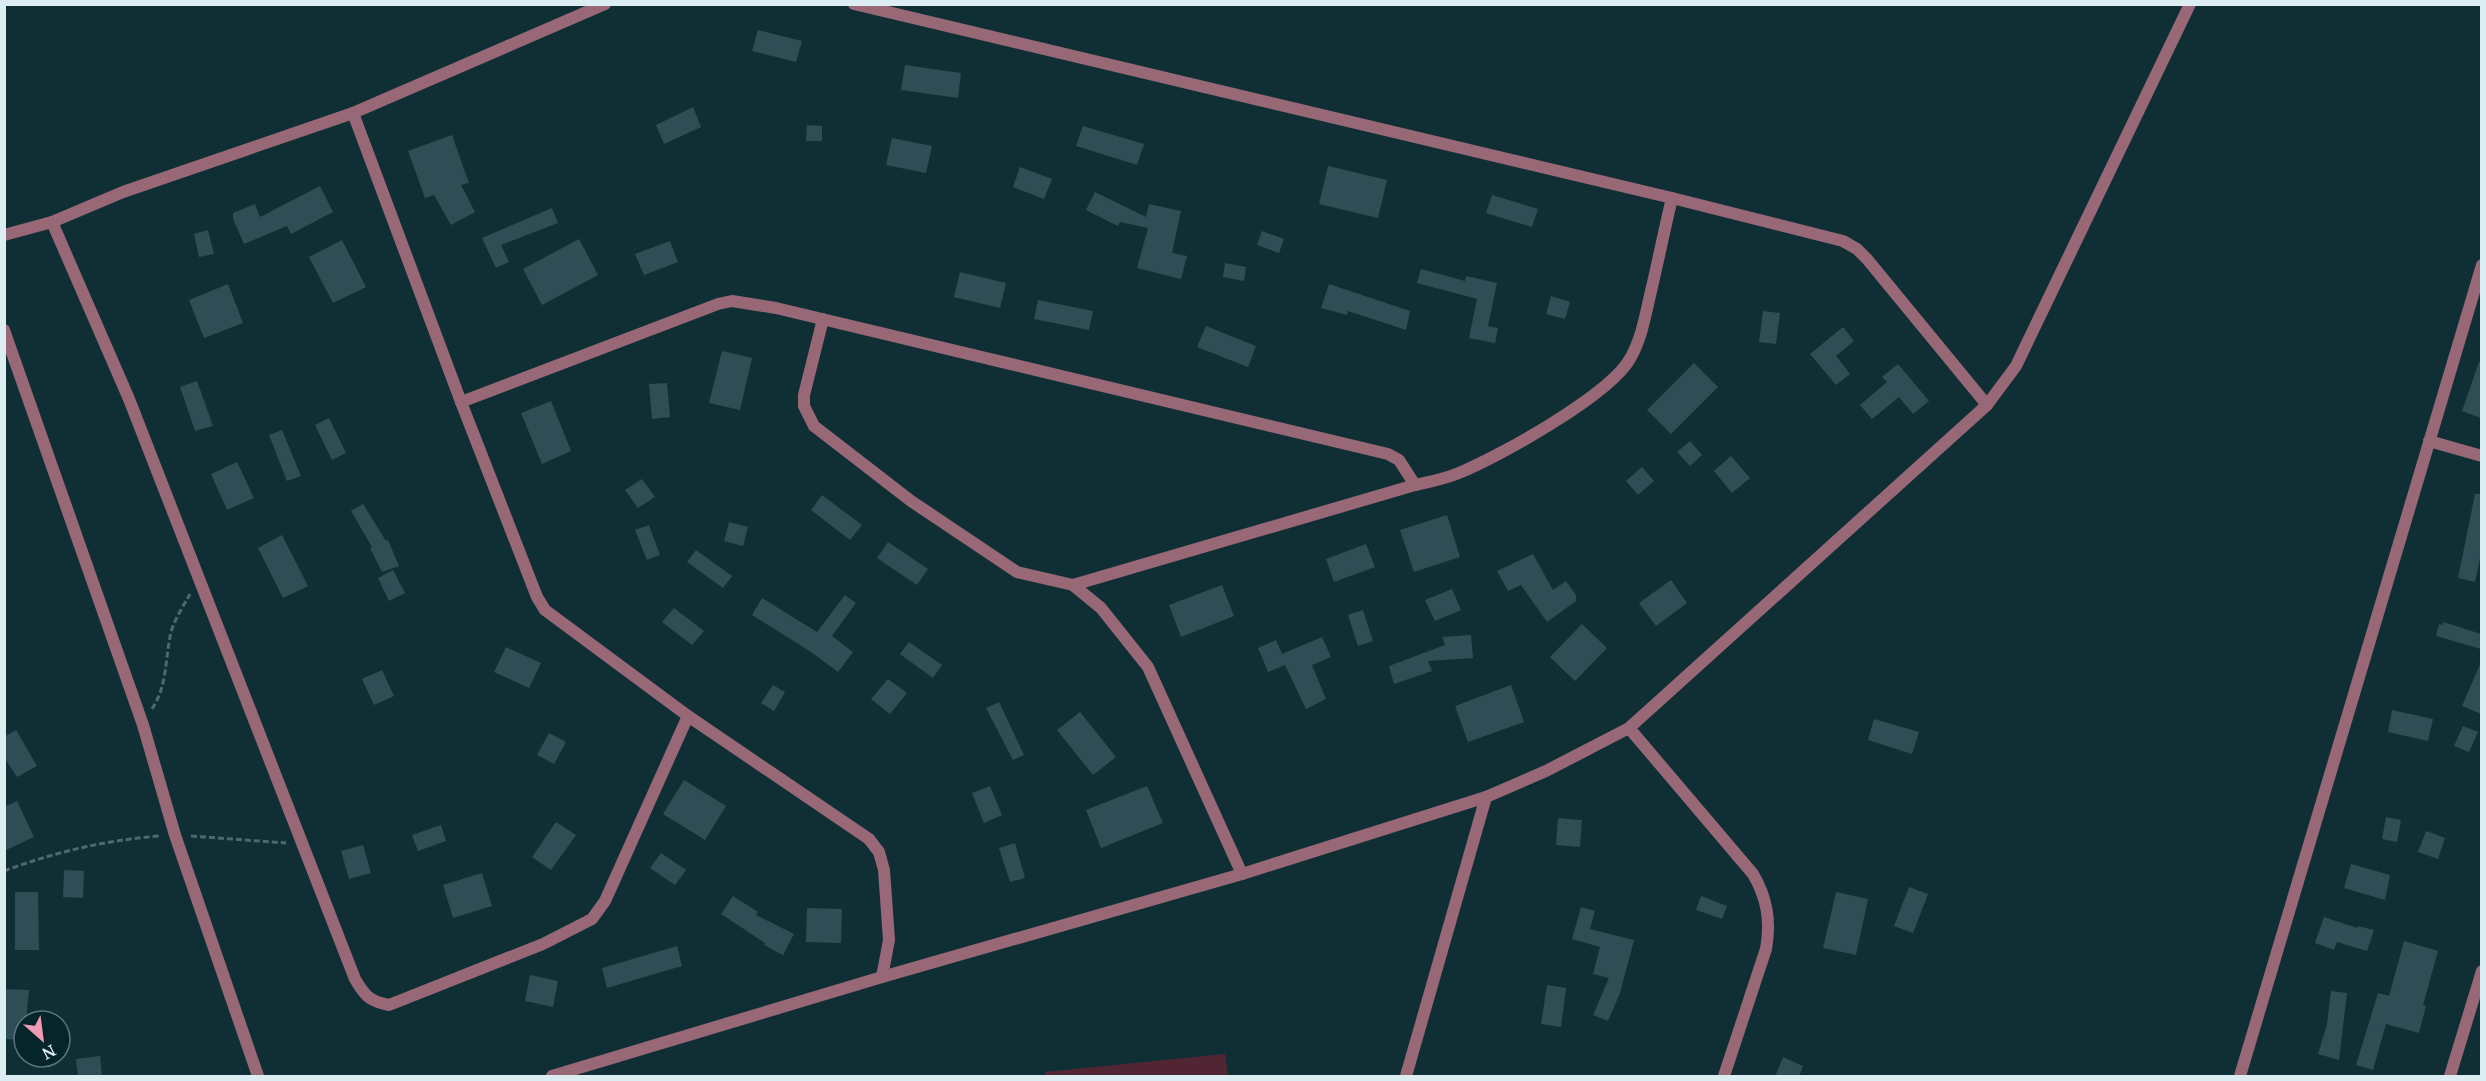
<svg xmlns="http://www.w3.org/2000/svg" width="2486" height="1081" viewBox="0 0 2486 1081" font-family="'Noto Serif',serif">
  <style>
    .green { fill: #522535 }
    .building { fill: #2e4d54 }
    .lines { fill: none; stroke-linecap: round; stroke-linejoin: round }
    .path { stroke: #4e686e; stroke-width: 3; stroke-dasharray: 6 3; stroke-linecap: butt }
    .street { stroke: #986876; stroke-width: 12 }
  </style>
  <rect width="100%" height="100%" fill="#102f35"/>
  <polygon class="green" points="1225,1054 1228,1076 1046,1076 1045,1072"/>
  <g class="building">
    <polygon points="758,30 802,41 796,62 752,51"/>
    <polygon points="905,65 961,73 958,98 901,90"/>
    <polygon points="693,107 701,127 664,144 656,125"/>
    <polygon points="807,125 822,126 822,141 806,141"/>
    <polygon points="1083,126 1144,144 1137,165 1076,146"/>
    <polygon points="452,135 469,183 461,185 475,212 451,225 434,195 425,198 408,151"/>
    <polygon points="892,138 932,146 926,173 886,165"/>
    <polygon points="1328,166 1387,180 1378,218 1319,204"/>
    <polygon points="1020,167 1052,179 1044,199 1013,187"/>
    <polygon points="320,186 333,212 291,234 287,226 244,244 233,219 233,213 255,204 260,217"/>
    <polygon points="1095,192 1146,217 1149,204 1181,211 1172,253 1187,256 1181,279 1137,268 1148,228 1120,222 1118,226 1086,210"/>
    <polygon points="1492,195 1538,209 1532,227 1486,213"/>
    <polygon points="552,208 558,223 501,245 509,262 496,268 482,238"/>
    <polygon points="208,230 214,254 199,257 194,234"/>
    <polygon points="1262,231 1284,239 1279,253 1257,245"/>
    <polygon points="579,239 598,275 542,305 523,269"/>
    <polygon points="342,240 366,287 333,303 309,257"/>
    <polygon points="670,241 678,262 644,275 635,254"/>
    <polygon points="1225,263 1246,267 1244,281 1223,277"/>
    <polygon points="1421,269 1465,281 1466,276 1497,283 1488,326 1498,328 1495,343 1469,338 1477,299 1417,283"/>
    <polygon points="960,272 1006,283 1000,308 954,297"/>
    <polygon points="228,284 243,323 204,338 189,300"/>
    <polygon points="1329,284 1410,311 1406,330 1348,311 1347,315 1321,308"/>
    <polygon points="1551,296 1570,302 1565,319 1546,314"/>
    <polygon points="1038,300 1093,311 1089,330 1034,319"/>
    <polygon points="1763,311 1780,313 1776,344 1759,342"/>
    <polygon points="1206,326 1256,346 1248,367 1197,347"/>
    <polygon points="1843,327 1854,341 1836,356 1850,374 1836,385 1810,354"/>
    <polygon points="722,351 752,358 740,410 709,403"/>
    <polygon points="2479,362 2481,362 2481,418 2462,411"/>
    <polygon points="1694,363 1718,387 1671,434 1647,410"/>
    <polygon points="1898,364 1929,401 1913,414 1899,397 1872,419 1860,405 1887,382 1882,377"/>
    <polygon points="197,381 213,426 195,431 180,387"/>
    <polygon points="667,383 670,417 652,419 649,384"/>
    <polygon points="551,401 571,451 542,464 521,413"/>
    <polygon points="329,418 346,453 332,460 315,425"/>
    <polygon points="282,430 301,476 287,481 269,435"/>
    <polygon points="1690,441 1702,455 1690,466 1677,452"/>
    <polygon points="1731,456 1750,478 1732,493 1714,471"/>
    <polygon points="237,462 254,498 227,510 211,474"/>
    <polygon points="1642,467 1654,481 1638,495 1626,481"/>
    <polygon points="642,479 655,497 638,508 625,490"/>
    <polygon points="2475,494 2481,494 2481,554 2475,582 2458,578"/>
    <polygon points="822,495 862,525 850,540 811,510"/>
    <polygon points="363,504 386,541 388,540 399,566 382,572 370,548 372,547 351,511"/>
    <polygon points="1447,515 1460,557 1414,572 1400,530"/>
    <polygon points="729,522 748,527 743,546 724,541"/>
    <polygon points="649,525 660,555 647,560 635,530"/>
    <polygon points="282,535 308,586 283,598 258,548"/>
    <polygon points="888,542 928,569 917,585 877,558"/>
    <polygon points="1366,544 1375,567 1334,582 1326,559"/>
    <polygon points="696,550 732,576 723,588 687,562"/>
    <polygon points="1533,554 1553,590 1566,581 1576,595 1576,601 1547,622 1521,585 1508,591 1497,571"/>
    <polygon points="393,570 405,593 389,601 378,578"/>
    <polygon points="1671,580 1687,603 1656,626 1639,603"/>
    <polygon points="1222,585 1234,616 1181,637 1169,605"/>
    <polygon points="1452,589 1461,610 1435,621 1425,600"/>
    <polygon points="845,595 856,603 832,636 853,652 838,672 811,652 752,615 762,598 817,632"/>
    <polygon points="674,608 704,631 692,645 662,622"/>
    <polygon points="1363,610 1373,641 1358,646 1348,615"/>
    <polygon points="2443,622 2481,634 2481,649 2436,636 2439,624 2443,625"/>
    <polygon points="1582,624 1607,648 1575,681 1550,657"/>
    <polygon points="1471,635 1473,658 1428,661 1432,671 1394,684 1389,666 1445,645 1442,637"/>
    <polygon points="1322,637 1331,657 1312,665 1326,699 1306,709 1285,665 1268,672 1258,648 1276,640 1282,654"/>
    <polygon points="909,642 942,665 933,678 900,654"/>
    <polygon points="506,647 541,663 529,688 494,672"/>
    <polygon points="2481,662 2481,714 2462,706"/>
    <polygon points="382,670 394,696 374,705 362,679"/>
    <polygon points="888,679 907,693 890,714 871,699"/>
    <polygon points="773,685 785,692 774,711 761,703"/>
    <polygon points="1511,685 1524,722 1468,742 1455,706"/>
    <polygon points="999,702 1024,755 1013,760 986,708"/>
    <polygon points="2392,710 2433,719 2428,741 2388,732"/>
    <polygon points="1080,712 1116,757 1093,775 1057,730"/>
    <polygon points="1874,719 1919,732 1912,754 1868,740"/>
    <polygon points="2463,726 2478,732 2469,752 2454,746"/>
    <polygon points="16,730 37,766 17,777 4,757 4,737"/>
    <polygon points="549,733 566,742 554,764 537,755"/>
    <polygon points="684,780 726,806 705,840 663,814"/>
    <polygon points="990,786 1002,815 984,823 972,793"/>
    <polygon points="1147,786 1163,823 1101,848 1086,810"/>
    <polygon points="17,801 34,837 4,851 4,807"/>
    <polygon points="2386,817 2401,820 2397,842 2382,839"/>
    <polygon points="1558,818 1582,820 1580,847 1556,845"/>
    <polygon points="556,822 576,835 551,870 532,857"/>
    <polygon points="441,825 446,841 418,851 412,835"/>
    <polygon points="2426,831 2445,838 2438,859 2418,852"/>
    <polygon points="1015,843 1025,878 1010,882 999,848"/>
    <polygon points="363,845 371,873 349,879 341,851"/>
    <polygon points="661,853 686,870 675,885 650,868"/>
    <polygon points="2351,864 2390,875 2385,900 2344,888"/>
    <polygon points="64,870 84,871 83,898 63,897"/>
    <polygon points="482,873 492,906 453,918 443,885"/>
    <polygon points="1909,887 1928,894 1913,933 1894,926"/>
    <polygon points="15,892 38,892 39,950 15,950"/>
    <polygon points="1836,892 1868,899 1856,955 1823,948"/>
    <polygon points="733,896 758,912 756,915 794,934 783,955 764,945 765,943 721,914"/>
    <polygon points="1701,896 1727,906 1722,919 1696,910"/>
    <polygon points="1581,907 1595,911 1590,929 1634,940 1620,993 1608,1021 1593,1015 1609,978 1593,974 1600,947 1572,939"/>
    <polygon points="807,908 842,909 841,943 806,942"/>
    <polygon points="2324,917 2357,928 2358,926 2374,930 2367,951 2337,942 2334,950 2315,943"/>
    <polygon points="2404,941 2438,951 2423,1005 2426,1006 2419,1033 2386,1024 2373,1070 2356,1065 2378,993 2389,996"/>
    <polygon points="677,946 682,966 607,988 602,968"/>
    <polygon points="530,975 558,981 553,1007 525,1001"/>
    <polygon points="1547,985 1566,988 1561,1027 1541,1024"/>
    <polygon points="4,989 29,990 26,1021 24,1021 24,1040 4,1039"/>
    <polygon points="2331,991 2347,993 2339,1060 2318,1054 2327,1024"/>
    <polygon points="100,1056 102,1077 78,1077 76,1059"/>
    <polygon points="1783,1057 1803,1066 1799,1077 1775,1077"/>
  </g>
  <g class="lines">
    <g class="path">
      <path d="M152,709C167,686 165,662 170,637C172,623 183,607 190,594"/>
      <polyline points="191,836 286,843"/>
      <path d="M4,871C55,852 106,840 160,836"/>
    </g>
    <g class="street">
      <polyline points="854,4 1672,198 1843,241 1857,249 1867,259 1987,405"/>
      <polyline points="353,113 461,402 537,597 545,610 688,716 869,839 879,852 884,870 889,940 882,977"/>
      <path d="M52,222L129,399L355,979C365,996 369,1001 389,1005L543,944L592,919L605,901L688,716"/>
      <polyline points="4,235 52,222 123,192 353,113 605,4"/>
      <path d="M823,319L804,395V406L814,426L911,501L1017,572L1073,585L1415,485C1430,482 1444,479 1459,473C1500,456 1612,394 1631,357C1643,335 1646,311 1652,287C1659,257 1665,227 1672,198"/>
      <polyline points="4,330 143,725 175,835 258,1076"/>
      <polyline points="461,402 718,304 732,301 776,308 1388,454 1399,460 1415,485"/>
      <polyline points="2429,441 2482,456"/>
      <polyline points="1073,585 1101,608 1148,667 1242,874"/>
      <path d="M1629,728L1753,874C1767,898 1771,921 1766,949L1724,1076"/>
      <polyline points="552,1076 882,977 1242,874 1486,797 1546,771 1629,728 1987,405 2016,366 2190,4"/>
      <polyline points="1406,1076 1486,797"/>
      <polyline points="2240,1076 2482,265"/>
      <polyline points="2450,1076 2482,971"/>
    </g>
  </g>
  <rect width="2486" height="1081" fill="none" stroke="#ddeef2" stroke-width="12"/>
  <g transform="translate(42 1039) rotate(152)"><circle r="28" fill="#05252b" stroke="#5b757b" stroke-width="1.5"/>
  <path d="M0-4.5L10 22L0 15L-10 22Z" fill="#f09ab5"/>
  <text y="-9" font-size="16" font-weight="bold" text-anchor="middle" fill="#ddeef2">N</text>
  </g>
</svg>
